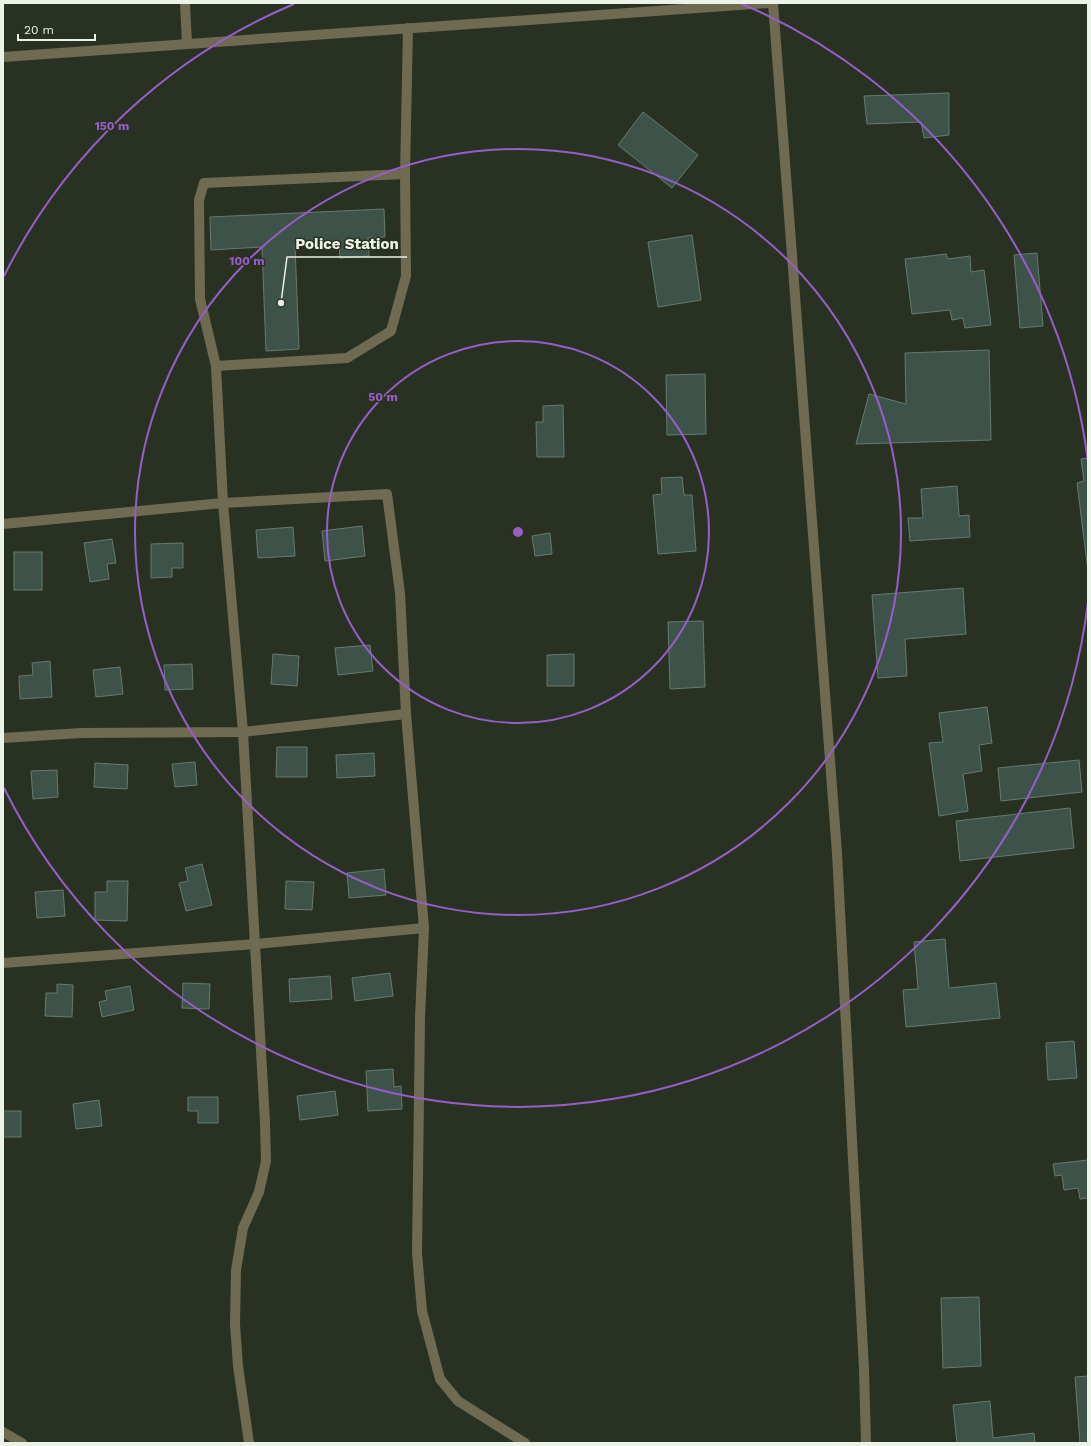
<svg xmlns="http://www.w3.org/2000/svg" width="1091" height="1446" viewBox="0 0 1091 1446" font-family="'Work Sans',sans-serif">
  <style>
    .building { fill: #3d534a; stroke: #657b71 }
    .lines { fill: none; stroke-linecap: round; stroke-linejoin: round }
    .minor { stroke: #6f6a52; stroke-width: 10 }
    .ring { fill: none; stroke: #975ec9; stroke-width: 2 }
    .centre { fill: #975ec9; stroke: #293222; stroke-width: 2 }
    .ring-label { font-size: 12px; text-anchor: middle; font-weight: bold; fill: #975ec9; stroke: #293222; stroke-width: 3; stroke-linejoin: round; paint-order: stroke }
    .leader { fill: none; stroke: #ebf2e7; stroke-width: 1.5 }
    .callout-dot { fill: #ebf2e7; stroke: #293222; stroke-width: 1.5 }
    .callout-label { font-size: 15px; text-anchor: middle; font-weight: bold; fill: #ebf2e7; stroke: #293222; stroke-width: 3; stroke-linejoin: round; paint-order: stroke }
  </style>
  <rect width="100%" height="100%" fill="#293222"/>
  <g class="building">
    <polygon points="949,93 949,135 924,138 921,122 867,124 864,96"/>
    <polygon points="643,112 698,155 672,188 618,145"/>
    <polygon points="384,209 385,237 368,238 369,256 340,258 339,243 295,245 299,349 266,351 262,247 211,250 210,217"/>
    <polygon points="692,235 701,300 658,307 648,242"/>
    <polygon points="1037,253 1043,326 1020,328 1014,255"/>
    <polygon points="946,254 948,259 970,256 971,272 984,270 991,325 965,328 963,318 952,320 950,310 912,314 905,259"/>
    <polygon points="989,350 991,440 856,444 869,394 906,404 905,353"/>
    <polygon points="705,374 706,434 667,435 666,375"/>
    <polygon points="563,405 564,457 537,457 536,422 543,422 543,406"/>
    <polygon points="1088,458 1088,571 1077,483 1084,481 1081,459"/>
    <polygon points="682,477 684,495 692,495 696,551 658,554 653,495 662,494 661,478"/>
    <polygon points="957,486 959,516 969,515 970,537 910,541 908,518 923,518 921,489"/>
    <polygon points="362,526 365,556 325,561 322,531"/>
    <polygon points="293,527 295,556 258,558 256,530"/>
    <polygon points="550,533 552,554 535,556 532,536"/>
    <polygon points="112,539 116,563 107,564 109,579 90,582 84,543"/>
    <polygon points="183,543 183,568 172,568 172,577 151,578 151,544"/>
    <rect x="14" y="552" width="28" height="38"/>
    <polygon points="963,588 966,634 905,639 907,676 878,678 872,595"/>
    <polygon points="703,621 705,687 670,689 668,622"/>
    <polygon points="370,645 373,671 338,675 335,648"/>
    <polygon points="273,654 299,656 297,686 271,684"/>
    <polygon points="574,654 574,686 547,686 547,655"/>
    <polygon points="50,661 52,697 20,699 19,676 33,675 32,663"/>
    <polygon points="192,664 193,689 165,690 164,665"/>
    <polygon points="120,667 123,694 96,697 93,670"/>
    <polygon points="987,707 992,743 979,745 982,771 963,774 968,811 939,816 929,743 943,742 939,713"/>
    <polygon points="277,747 307,747 307,777 276,777"/>
    <polygon points="374,753 375,776 337,778 336,755"/>
    <polygon points="1079,760 1082,792 1001,801 998,768"/>
    <polygon points="195,762 197,785 175,787 172,764"/>
    <polygon points="95,763 128,765 127,789 94,787"/>
    <polygon points="57,770 58,797 33,799 31,771"/>
    <polygon points="1070,808 1074,848 960,861 956,821"/>
    <polygon points="202,864 212,905 186,911 179,883 188,881 185,868"/>
    <polygon points="384,869 386,895 349,898 347,873"/>
    <polygon points="107,881 128,881 127,921 95,920 95,892 107,892"/>
    <polygon points="286,881 314,882 312,910 285,909"/>
    <polygon points="63,890 65,916 37,918 35,892"/>
    <polygon points="945,939 949,988 996,983 1000,1018 906,1027 903,990 918,989 914,942"/>
    <polygon points="390,973 393,996 355,1001 352,978"/>
    <polygon points="330,976 332,999 290,1002 289,979"/>
    <polygon points="183,983 210,984 209,1009 182,1008"/>
    <polygon points="57,984 73,985 72,1017 45,1016 46,993 57,993"/>
    <polygon points="130,986 134,1010 102,1017 99,1002 107,1000 105,991"/>
    <polygon points="1074,1041 1077,1078 1048,1080 1046,1043"/>
    <polygon points="393,1069 394,1087 401,1086 402,1109 368,1111 366,1071"/>
    <polygon points="335,1091 338,1115 300,1120 297,1096"/>
    <polygon points="188,1097 218,1097 218,1123 198,1123 198,1111 188,1111"/>
    <polygon points="99,1100 102,1126 76,1129 73,1104"/>
    <rect x="3" y="1111" width="18" height="26"/>
    <polygon points="1088,1160 1088,1198 1080,1199 1078,1188 1064,1190 1062,1175 1055,1176 1053,1164"/>
    <polygon points="979,1297 981,1366 943,1368 941,1298"/>
    <polygon points="1088,1376 1088,1443 1080,1443 1075,1377"/>
    <polygon points="990,1401 993,1438 1034,1433 1035,1443 957,1443 953,1405"/>
  </g>
  <g class="lines">
    <g class="minor">
      <polyline points="185,3 187,44"/>
      <polyline points="773,3 837,853 864,1370 866,1443"/>
      <polyline points="3,57 769,3"/>
      <polyline points="216,366 200,299 199,200 204,183 405,174"/>
      <polyline points="3,524 223,503 387,494 400,593 406,714 424,928 420,1018 417,1253 422,1311 440,1379 458,1401 525,1443"/>
      <polyline points="3,738 81,733 243,732 406,714"/>
      <polyline points="3,963 256,944 424,928"/>
      <polyline points="3,1432 22,1443"/>
      <polyline points="249,1443 238,1366 235,1324 236,1270 243,1228 259,1192 266,1161 265,1122 243,732 223,503 216,366 347,358 391,331 406,276 405,174 408,28"/>
    </g>
  </g>
  <g class="ring">
    <circle cx="518" cy="532" r="191"/>
    <circle cx="518" cy="532" r="383"/>
    <path d="M1088 602A574 574 0 0 1 4 788M4 276A574 574 0 0 1 294 4M742 4A574 574 0 0 1 1088 462"/>
  </g>
  <circle cx="518" cy="532" r="6" class="centre"/>
  <g class="ring-label">
    <text x="112" y="130">150 m</text>
    <text x="247" y="265">100 m</text>
    <text x="383" y="401">50 m</text>
  </g>
  <path class="leader" d="M281 303L287 257H407"/>
  <circle class="callout-dot" cx="281" cy="303" r="4"/>
  <g class="callout-label">
    <text x="347" y="249">Police Station</text>
  </g>
  <rect width="1091" height="1446" fill="none" stroke="#ebf2e7" stroke-width="8"/>
  <path d="M18 34v6h77v-6" fill="none" stroke="#ebf2e7" stroke-width="2"/>
  <text x="24" y="34" font-size="12" fill="#ebf2e7" stroke="#293222" stroke-width="3" paint-order="stroke">20 m</text>
</svg>
